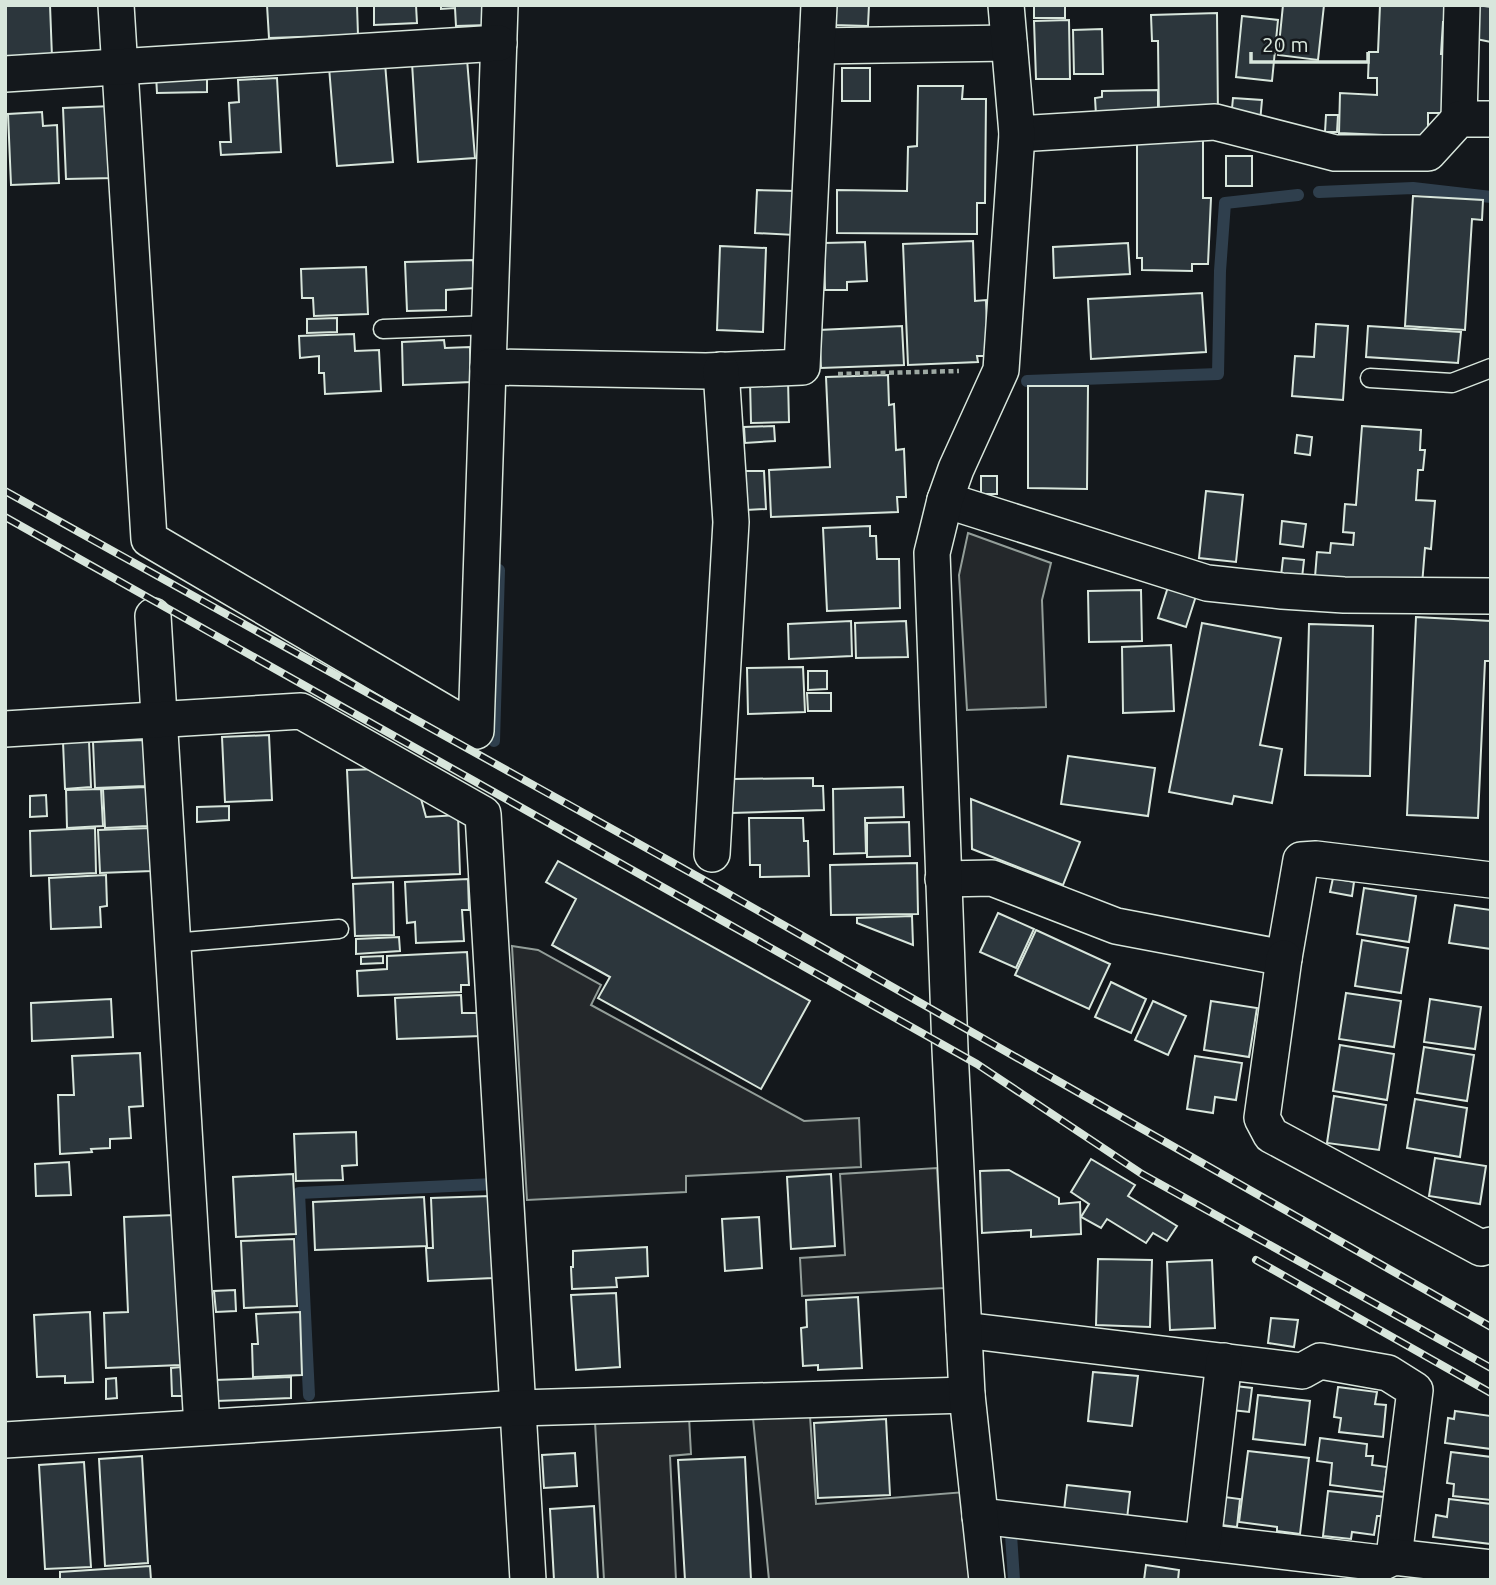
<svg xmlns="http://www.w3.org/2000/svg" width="1496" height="1585" viewBox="0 0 1496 1585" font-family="Ubuntu,sans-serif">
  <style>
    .parking { fill: #24282b; stroke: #939e99; stroke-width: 2 }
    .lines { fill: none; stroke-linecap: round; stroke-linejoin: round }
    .stream { stroke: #2f3f4d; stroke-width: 12 }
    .building { fill: #2c363c; stroke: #d8e6dc; stroke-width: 2 }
    .lane-casing { stroke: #d8e6dc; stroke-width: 21 }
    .street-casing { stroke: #d8e6dc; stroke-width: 38 }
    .path { stroke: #9da8a2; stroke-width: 4.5; stroke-dasharray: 5 3.5; stroke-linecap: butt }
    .lane { stroke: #14181c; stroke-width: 18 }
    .street { stroke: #14181c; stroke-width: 35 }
    .rail-casing { stroke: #d8e6dc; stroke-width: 8 }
    .rail { stroke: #14181c; stroke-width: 5; stroke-dasharray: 16; stroke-linecap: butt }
  </style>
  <rect width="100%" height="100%" fill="#14181c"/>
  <g class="parking">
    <polygon points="968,533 1051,563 1042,600 1046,707 967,710 959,575"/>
    <polygon points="512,946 538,950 601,985 591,1005 804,1121 859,1118 861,1167 686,1176 686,1192 527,1200"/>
    <polygon points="937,1168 944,1288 802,1296 800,1258 845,1255 840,1174"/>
    <polygon points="810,1416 816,1504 965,1492 974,1580 769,1580 753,1418"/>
    <polygon points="689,1417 691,1454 670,1456 676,1580 604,1580 595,1422"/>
  </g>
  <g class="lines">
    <g class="stream">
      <polyline points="1319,192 1413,188 1491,197"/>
      <polyline points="1027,381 1218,374 1220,271 1225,203 1298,195"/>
      <polyline points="494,741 499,570"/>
      <polyline points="309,1395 299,1193 494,1184"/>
      <polyline points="1011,1535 1014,1580"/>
    </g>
  </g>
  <g class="building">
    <polygon points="5,5 50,5 52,57 5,59"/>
    <polygon points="267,5 357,5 358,35 269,38"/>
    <polygon points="374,5 418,5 416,5 417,23 374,25"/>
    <polygon points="441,5 488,5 489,25 456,26 455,8 441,9"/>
    <polygon points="834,5 869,5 868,26 833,25"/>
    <rect x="1034" y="5" width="31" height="13"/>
    <polygon points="1283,5 1324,5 1318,60 1278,55"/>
    <polygon points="1380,5 1453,5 1452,22 1443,22 1441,54 1448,54 1446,113 1428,113 1428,137 1339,133 1340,93 1377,95 1377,78 1368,78 1369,52 1378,52"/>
    <polygon points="1477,5 1491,7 1491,42 1471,38"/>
    <polygon points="1217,13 1218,118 1159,119 1158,41 1152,41 1151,15"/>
    <polygon points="1242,16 1278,20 1272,81 1236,77"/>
    <polygon points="1069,20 1070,79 1036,79 1034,21"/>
    <polygon points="1102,29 1103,74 1074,74 1073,30"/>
    <polygon points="467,59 475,158 418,162 412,63"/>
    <polygon points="385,63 393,162 337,166 329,67"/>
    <rect x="842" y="68" width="28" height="33"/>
    <polygon points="207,73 207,92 157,93 156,75"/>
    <polygon points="277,78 281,152 221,155 220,142 231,142 229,103 239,102 238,80"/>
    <polygon points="918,86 963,86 962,99 986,99 985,203 977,203 977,234 837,233 837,190 907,191 908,147 917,146"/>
    <polygon points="1158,90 1158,119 1096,115 1095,98 1102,97 1102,91"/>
    <polygon points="1233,98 1262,100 1260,122 1231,119"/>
    <polygon points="112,106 114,178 66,179 63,108"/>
    <polygon points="42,112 43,126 57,125 59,183 11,185 8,114"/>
    <polygon points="1326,115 1338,115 1337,132 1325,132"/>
    <polygon points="1137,139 1203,139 1203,198 1211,198 1208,264 1192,264 1192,271 1142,270 1142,258 1137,258"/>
    <rect x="1226" y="156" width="26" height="30"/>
    <polygon points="757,190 796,191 795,235 755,233"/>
    <polygon points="1413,196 1483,200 1482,220 1472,219 1465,330 1405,326"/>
    <polygon points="973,241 975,301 986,300 988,356 977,356 978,362 908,365 903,244"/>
    <polygon points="865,242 867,281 847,282 847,290 825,290 824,243"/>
    <polygon points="1128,243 1130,274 1054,278 1053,247"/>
    <polygon points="720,246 766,248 763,332 717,330"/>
    <polygon points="473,260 475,288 446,290 446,310 407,311 405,262"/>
    <polygon points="366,267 368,314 314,316 313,298 302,298 301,269"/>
    <polygon points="1202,293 1206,352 1091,359 1088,299"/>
    <polygon points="337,318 337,332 307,333 307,319"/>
    <polygon points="1316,324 1348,326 1343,400 1292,396 1295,356 1314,357"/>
    <polygon points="902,326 904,365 821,368 819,330"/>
    <polygon points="1368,326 1461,332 1458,363 1366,357"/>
    <polygon points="354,334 355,351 379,350 381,391 325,394 324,373 319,373 319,356 300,358 299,336"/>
    <polygon points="444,340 445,348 470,347 471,382 403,385 402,342"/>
    <polygon points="888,375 889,405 894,404 896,450 904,449 906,497 897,497 898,512 771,517 769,470 830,467 826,377"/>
    <polygon points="788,379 789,422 751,423 750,381"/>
    <polygon points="1028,386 1088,386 1087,489 1028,488"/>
    <polygon points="774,426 775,441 745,443 744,427"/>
    <polygon points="1362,426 1421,430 1420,450 1425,450 1423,470 1418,470 1416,500 1435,501 1431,549 1425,548 1422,585 1315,577 1317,552 1330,553 1331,543 1353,545 1354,533 1343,532 1345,504 1356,505"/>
    <polygon points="1297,435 1312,437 1310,455 1295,453"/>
    <polygon points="745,471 764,471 766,509 746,510"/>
    <rect x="981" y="476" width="16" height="18"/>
    <polygon points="1206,491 1243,495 1236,562 1199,558"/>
    <polygon points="1282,521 1306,524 1303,547 1280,544"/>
    <polygon points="870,526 870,536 876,536 877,559 899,559 900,608 827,611 823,528"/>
    <polygon points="1283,558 1304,560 1302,578 1281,576"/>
    <polygon points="1168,587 1196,596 1186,627 1158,618"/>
    <polygon points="1141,590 1142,641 1089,642 1088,591"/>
    <polygon points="1416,617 1491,621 1491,661 1485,661 1478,818 1407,815"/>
    <polygon points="851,621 852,656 789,659 788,624"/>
    <polygon points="906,621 908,657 856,658 855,623"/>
    <polygon points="1202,623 1281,638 1260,745 1282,749 1272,803 1234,796 1232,804 1169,792"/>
    <polygon points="1309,624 1373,626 1370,776 1305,775"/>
    <polygon points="1171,645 1174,711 1123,713 1122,647"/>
    <polygon points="803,667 805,712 748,714 747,668"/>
    <polygon points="808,671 827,671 827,689 808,690"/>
    <polygon points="807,693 831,693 831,711 808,711"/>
    <polygon points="269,735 272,800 225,802 222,737"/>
    <polygon points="144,740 145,786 95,788 93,742"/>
    <polygon points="89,741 91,787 65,789 63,742"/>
    <polygon points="1068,756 1155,768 1148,816 1061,804"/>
    <polygon points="381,769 418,788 426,817 458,815 460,874 352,878 347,770"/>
    <polygon points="813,778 813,786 823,786 824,810 732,813 732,779"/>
    <polygon points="146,787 148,826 105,828 103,789"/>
    <polygon points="903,787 904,817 865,818 866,853 834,854 833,789"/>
    <polygon points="101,789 103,826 67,828 66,790"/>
    <polygon points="46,795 47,816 30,817 30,796"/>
    <polygon points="971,799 1080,842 1063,885 972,849"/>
    <polygon points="229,806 229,820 197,822 197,807"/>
    <polygon points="749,818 803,818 804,841 808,841 809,876 760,877 760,865 750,865"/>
    <polygon points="909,822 910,856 867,857 867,823"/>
    <polygon points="95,828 96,873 31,876 30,831"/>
    <polygon points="151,828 152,871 100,873 98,830"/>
    <polygon points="558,861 810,1001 761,1089 598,998 610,977 552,945 576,899 546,882"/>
    <polygon points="917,863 918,914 831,915 830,865"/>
    <polygon points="106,875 107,906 100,907 101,927 51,929 49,878"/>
    <polygon points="1333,878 1354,882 1352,896 1330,892"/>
    <polygon points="468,879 469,910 462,910 464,941 416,943 415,922 407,923 405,882"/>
    <polygon points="393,882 394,935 355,936 353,884"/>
    <polygon points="1364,888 1416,896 1409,942 1357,934"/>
    <polygon points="1455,905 1491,910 1491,949 1449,943"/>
    <polygon points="998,913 1034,929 1016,968 980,952"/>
    <polygon points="912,916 913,945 857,923 857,918"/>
    <polygon points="1036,930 1110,964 1089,1009 1015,975"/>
    <polygon points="399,937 400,951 356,954 356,939"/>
    <polygon points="1362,940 1408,948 1401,993 1355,986"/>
    <polygon points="467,952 469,985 461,985 461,992 358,996 357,971 387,969 387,956"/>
    <polygon points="383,956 383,963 361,964 361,957"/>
    <polygon points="1111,982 1146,999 1131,1033 1095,1017"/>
    <polygon points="1346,993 1401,1001 1394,1047 1339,1039"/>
    <polygon points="461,995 462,1013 480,1013 481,1036 397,1039 395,998"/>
    <polygon points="111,999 113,1037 32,1041 31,1003"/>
    <polygon points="1430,999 1481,1007 1475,1049 1424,1042"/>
    <polygon points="1153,1001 1186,1016 1168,1055 1135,1040"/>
    <polygon points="1211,1001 1257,1008 1249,1057 1204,1050"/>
    <polygon points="1340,1045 1394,1054 1387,1100 1333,1091"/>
    <polygon points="1424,1047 1474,1055 1467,1101 1417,1093"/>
    <polygon points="140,1053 143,1106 129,1107 131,1138 110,1139 110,1148 91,1149 92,1152 60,1154 58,1095 74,1095 72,1056"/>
    <polygon points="1195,1056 1242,1063 1236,1100 1215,1097 1213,1113 1187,1109"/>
    <polygon points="1334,1096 1386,1105 1379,1150 1327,1143"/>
    <polygon points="1415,1099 1467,1108 1460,1157 1407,1148"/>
    <polygon points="356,1132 357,1165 342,1166 343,1180 296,1181 294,1134"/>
    <polygon points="1435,1158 1486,1166 1480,1204 1429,1196"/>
    <polygon points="1091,1159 1135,1185 1128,1196 1177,1226 1167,1241 1153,1233 1146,1243 1107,1219 1101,1228 1081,1217 1089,1204 1071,1192"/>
    <polygon points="69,1162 71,1195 36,1196 35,1164"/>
    <polygon points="1009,1170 1059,1198 1059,1204 1080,1202 1081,1234 1031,1237 1031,1230 982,1233 980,1171"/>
    <polygon points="293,1174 296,1234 236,1237 233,1177"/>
    <polygon points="831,1174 835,1246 791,1249 787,1177"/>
    <polygon points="490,1196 493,1278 428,1281 426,1248 433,1248 431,1198"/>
    <polygon points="424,1197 427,1246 315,1250 313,1202"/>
    <polygon points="175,1215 181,1365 106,1368 104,1313 128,1312 124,1217"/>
    <polygon points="759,1217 762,1268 725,1271 722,1219"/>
    <polygon points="294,1239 297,1306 244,1308 241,1241"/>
    <polygon points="647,1247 648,1276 616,1278 617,1287 572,1289 571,1267 573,1267 573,1251"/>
    <polygon points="1098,1259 1152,1260 1150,1327 1096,1325"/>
    <polygon points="1212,1260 1215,1328 1170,1330 1167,1262"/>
    <polygon points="235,1290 236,1311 216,1312 214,1291"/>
    <polygon points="616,1293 620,1367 576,1370 571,1295"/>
    <polygon points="858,1297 862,1368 818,1370 818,1365 803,1366 801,1328 807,1327 806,1300"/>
    <polygon points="90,1312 93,1382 65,1383 65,1376 37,1377 34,1315"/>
    <polygon points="300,1312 302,1375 253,1377 252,1344 258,1344 256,1314"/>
    <polygon points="1271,1318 1298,1320 1294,1347 1268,1343"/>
    <polygon points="181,1367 182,1396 172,1396 171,1368"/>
    <polygon points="1093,1372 1138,1376 1132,1426 1088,1421"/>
    <polygon points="291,1377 291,1398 216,1401 215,1380"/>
    <polygon points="116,1378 117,1398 106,1399 106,1379"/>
    <polygon points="1235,1386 1252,1388 1249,1412 1232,1410"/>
    <polygon points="1338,1387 1377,1392 1375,1404 1386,1405 1383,1437 1339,1432 1341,1418 1334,1417"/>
    <polygon points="1258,1395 1310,1401 1305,1445 1253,1439"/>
    <polygon points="1455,1411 1491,1416 1491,1449 1445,1443 1448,1418 1454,1419"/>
    <polygon points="886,1419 890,1495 818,1498 814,1423"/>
    <polygon points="1320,1438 1367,1444 1366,1456 1373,1456 1372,1465 1387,1467 1384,1492 1330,1485 1332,1463 1317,1461"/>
    <polygon points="1248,1451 1309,1458 1300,1534 1277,1531 1277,1527 1239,1522"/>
    <polygon points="1451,1452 1491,1457 1491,1500 1453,1496 1454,1484 1447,1483"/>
    <polygon points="575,1453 577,1486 544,1488 542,1455"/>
    <polygon points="142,1456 148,1563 105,1566 99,1459"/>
    <polygon points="745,1457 751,1580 685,1580 678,1460"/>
    <polygon points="84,1462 91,1567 45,1569 39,1465"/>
    <polygon points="1067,1485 1130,1492 1127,1519 1064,1511"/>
    <polygon points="1328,1491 1384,1497 1382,1516 1377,1516 1374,1535 1352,1532 1351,1539 1323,1536"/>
    <polygon points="1217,1496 1240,1499 1237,1527 1214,1524"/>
    <polygon points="1449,1499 1491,1504 1491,1544 1433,1537 1436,1515 1447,1517"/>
    <polygon points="594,1506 598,1580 554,1580 550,1509"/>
    <polygon points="1146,1565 1179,1570 1178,1580 1144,1580"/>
    <polygon points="150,1566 151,1580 60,1580 60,1572"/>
  </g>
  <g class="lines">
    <defs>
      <g id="lane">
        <polyline points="383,329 490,325"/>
        <polyline points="1370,378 1452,383 1491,368"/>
        <polyline points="172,943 339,929"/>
      </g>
      <g id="street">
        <polyline points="116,5 149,539 476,731 500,5"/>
        <polyline points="817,46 1009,43"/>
        <polyline points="5,74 499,43"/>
        <polyline points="1459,119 1462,5"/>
        <polyline points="1017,134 1215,122 1335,153 1428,153 1459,119 1491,119"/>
        <polyline points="488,367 706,371 802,367 819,5"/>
        <polyline points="945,500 1207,583 1282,591 1344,595 1491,596"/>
        <polyline points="153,616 202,1427"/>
        <polyline points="5,729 301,711 483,814 528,1580"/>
        <polyline points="712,854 731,522 721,370"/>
        <polyline points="943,879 992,878 1116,926 1284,958 1301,860 1316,859 1491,880"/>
        <polyline points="1284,958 1262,1118 1271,1135 1481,1248 1491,1245"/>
        <polyline points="964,1330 1302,1371 1320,1361 1388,1373 1415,1390 1394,1557"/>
        <polyline points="5,1440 518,1408 967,1395"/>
        <polyline points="980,1516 1381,1563 1394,1557 1491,1568"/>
        <polyline points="1203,1542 1224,1361"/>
        <polyline points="987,1580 967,1395 950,1049 932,553 945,500 956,469 1001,370 1017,134 1006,5"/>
      </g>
    </defs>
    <use href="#lane" class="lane-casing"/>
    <use href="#street" class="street-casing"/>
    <polyline class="path" points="838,374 959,371"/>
    <use href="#lane" class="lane"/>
    <use href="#street" class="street"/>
    <defs>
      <g id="rail">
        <polyline points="5,491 720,889 1491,1327"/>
        <polyline points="5,517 977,1064 1142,1174 1491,1368"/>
        <polyline points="1256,1260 1491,1393"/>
      </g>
    </defs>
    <use href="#rail" class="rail-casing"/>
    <use href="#rail" class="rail"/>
  </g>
  <rect width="1496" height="1585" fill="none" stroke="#d8e6dc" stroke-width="14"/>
  <path d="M1251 52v10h117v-10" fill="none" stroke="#d8e6dc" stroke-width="3.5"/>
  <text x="1262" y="52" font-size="21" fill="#d8e6dc" stroke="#14181c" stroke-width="5" paint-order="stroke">20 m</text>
</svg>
